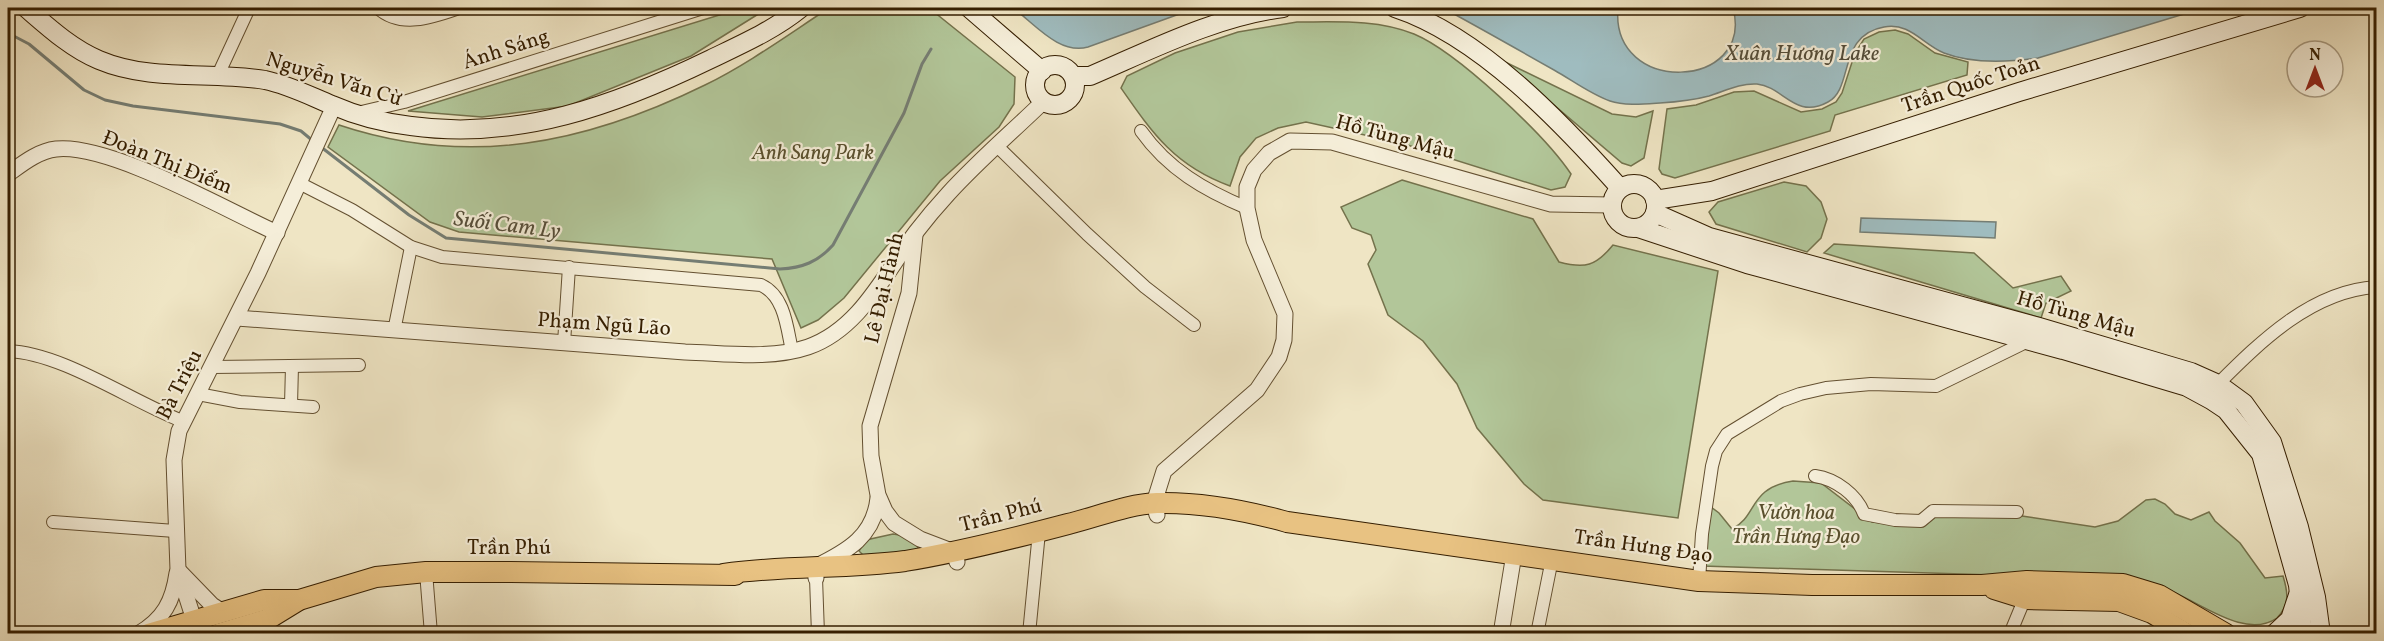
<svg xmlns="http://www.w3.org/2000/svg" width="2384" height="641" viewBox="0 0 2384 641" font-family="Vollkorn,serif">
  <style>
    .green { fill: #b2c699; stroke: #74724c; stroke-width: 1.5 }
    .water { fill: #9fbcbf; stroke: #757d73; stroke-width: 1.5 }
    .lines { fill: none; stroke-linecap: round; stroke-linejoin: round }
    .stream { stroke: #757d73; stroke-width: 3 }
    .minor-casing { stroke: #645031; stroke-width: 14 }
    .tertiary-casing { stroke: #645031; stroke-width: 17 }
    .secondary-casing { stroke: #351e00; stroke-width: 20 }
    .primary-casing { stroke: #351e00; stroke-width: 22 }
    .minor { stroke: #f5eed9; stroke-width: 12 }
    .tertiary { stroke: #f5eed9; stroke-width: 15 }
    .secondary { stroke: #f5eed9; stroke-width: 18 }
    .primary { stroke: #e8c282; stroke-width: 20 }
    .labels { text-anchor: middle; dominant-baseline: central; stroke-width: 4.5; stroke-linejoin: round; paint-order: stroke }
    .street-label { font-size: 21px; fill: #351e00; stroke: #f5eed9 }
    .park-label { font-size: 21px; font-style: italic; fill: #5a502e; stroke: #f5eed9 }
    .water-label { font-size: 22px; font-style: italic; fill: #554d39; stroke: #f5eed9 }
  </style>
  <rect width="100%" height="100%" fill="#efe5c4"/>
  <filter id="stains"><feTurbulence type="fractalNoise" baseFrequency=".00333" numOctaves="4"/><feColorMatrix values="0 0 0 0 .2 0 0 0 0 .09 0 0 0 0 .02 0 0 0 .5 -.17"/></filter>
  <radialGradient id="worn" r=".72"><stop offset=".6" stop-color="#630" stop-opacity="0"/><stop offset="1" stop-color="#630" stop-opacity=".3"/></radialGradient>
  <g class="green">
    <polygon points="742,8 768,8 691,56 568,106 482,117 408,111"/>
    <path d="M829,8H929L1015,77L1014,104L999,127L940,181L844,298L818,320L801,328L772,259L459,232L430,222L328,147L339,125C468,168 585,144 705,85C748,64 789,34 829,8Z"/>
    <path d="M1297,22C1336,22 1377,19 1414,34C1457,52 1545,135 1571,174L1565,187L1551,190L1401,143L1306,122L1278,128L1256,138L1240,157L1230,186C1175,166 1153,134 1121,88L1127,76L1175,53L1238,32Z"/>
    <polygon points="1895,30 1908,34 1935,53 1968,62 1967,75 1835,115 1830,131 1675,178 1662,174 1659,169 1667,109 1696,105 1734,92 1754,91 1801,112 1822,109 1836,102 1842,93 1855,53 1864,39 1879,32"/>
    <polygon points="1501,60 1612,114 1636,117 1653,111 1644,158 1631,166 1622,163"/>
    <path d="M1402,180L1533,219L1559,262C1585,269 1596,266 1613,245L1718,271L1678,518L1543,500L1524,484L1477,428L1457,384L1423,341L1388,315L1368,264L1376,250L1371,235L1352,228L1341,207Z"/>
    <polygon points="1784,182 1806,186 1821,202 1827,219 1821,238 1807,252 1716,224 1709,212 1718,202"/>
    <polygon points="1834,244 1974,253 2013,288 2061,276 2071,291 2046,303 2041,318 1824,253"/>
    <path d="M1793,481L1821,483L1872,522L1914,525L1934,515H2015L2095,527L2118,521L2146,500L2155,499L2165,504L2175,514L2191,520L2209,512L2215,521L2240,543L2265,578L2283,576C2288,592 2290,605 2277,618C2244,641 2197,599 2163,588C2150,583 2136,582 2122,579L1703,566L1711,507L1719,513L1732,529C1758,516 1748,488 1793,481Z"/>
    <path d="M893,534C904,535 915,539 919,550L864,556L859,551L866,540Z"/>
  </g>
  <g class="water">
    <path d="M1013,8H1196L1088,47C1059,55 1035,24 1013,8Z"/>
    <path d="M1443,8H1618C1610,97 1755,90 1733,8H2204L2038,58C2009,62 1972,64 1944,53C1922,44 1910,22 1884,27C1837,35 1854,89 1828,102C1795,120 1784,87 1757,84C1740,83 1725,91 1709,96C1694,100 1676,102 1660,103C1645,104 1624,106 1610,101C1590,94 1572,80 1554,70C1517,49 1480,28 1443,8Z"/>
    <polygon points="1861,218 1996,222 1995,238 1860,232"/>
  </g>
  <g class="lines">
    <g class="stream">
      <polyline points="8,33 29,44 84,90 105,100 133,106 280,124 301,131 313,141"/>
      <path d="M321,147L409,215L446,238L780,269C802,268 818,262 833,245L904,113L922,64L931,49"/>
    </g>
    <defs>
      <g id="minor">
        <path d="M378,8C401,29 433,17 459,8"/>
        <polyline points="218,75 249,8"/>
        <polyline points="357,113 404,102 703,8"/>
        <path d="M1141,131C1168,169 1204,190 1247,208"/>
        <polyline points="998,147 1087,234 1145,287 1194,325"/>
        <path d="M299,183L352,210L411,247L442,257L761,285C785,296 787,328 792,351"/>
        <polyline points="394,331 411,247"/>
        <polyline points="564,343 569,267"/>
        <path d="M8,351C62,353 129,400 182,421"/>
        <polyline points="212,367 359,365"/>
        <path d="M2218,384C2261,341 2312,291 2376,287"/>
        <polyline points="198,394 240,402 313,407"/>
        <polyline points="291,405 292,366"/>
        <path d="M1815,476C1836,479 1857,495 1864,514L1895,520L1921,521L1933,511L2017,512"/>
        <polyline points="53,522 175,531"/>
        <polyline points="426,572 431,634"/>
        <polyline points="816,578 818,634"/>
        <polyline points="1699,581 1702,534 1712,466 1716,451 1727,434 1781,401 1800,394 1826,388 1871,384 1936,386 2028,341"/>
        <polyline points="1029,634 1039,532"/>
        <polyline points="1537,634 1552,559"/>
        <polyline points="2010,634 2027,593"/>
      </g>
      <g id="tertiary">
        <path d="M8,174C22,164 38,151 56,149C109,143 226,210 277,233"/>
        <polyline points="915,235 909,293 870,426 871,456 878,495 885,511 894,523 920,539 954,552 957,562"/>
        <path d="M237,318L685,352C724,353 770,360 808,347C860,329 885,273 916,232C926,219 937,206 948,194C978,161 1012,132 1044,101"/>
        <polyline points="1157,515 1154,503 1164,471 1257,390 1279,357 1284,340 1285,314 1254,240 1247,208 1247,187 1254,170 1269,153 1290,141 1332,142 1551,204 1611,205"/>
        <polyline points="180,572 212,605 223,612"/>
        <path d="M816,578L815,567C848,551 874,536 878,498"/>
        <polyline points="194,620 178,570 174,460 179,431 258,273 334,106"/>
        <path d="M138,634C164,619 173,601 177,573"/>
        <polyline points="1501,634 1514,554"/>
      </g>
      <g id="secondary">
        <path d="M26,8C48,27 72,49 99,60C151,82 210,71 265,80C289,85 310,96 332,105C357,116 385,123 411,126C518,141 616,105 711,59C742,44 774,30 801,8"/>
        <polyline points="969,8 1042,71"/>
        <path d="M1395,8C1480,36 1561,122 1620,188"/>
        <circle cx="1055" cy="85" r="20"/>
        <path d="M1073,76H1090C1153,49 1215,17 1283,8"/>
        <circle cx="1634" cy="206" r="22"/>
        <polyline points="1655,200 1712,191 2019,92 2300,8"/>
        <polyline points="1655,213 1709,237 2039,327 2191,372 2218,384 2244,403 2272,442 2299,527 2316,597 2321,634"/>
        <polyline points="1638,228 1747,264 2063,350 2187,387 2211,400 2226,410 2261,454 2298,585 2303,634"/>
        <polyline points="2274,634 2290,619 2298,595"/>
      </g>
      <g id="primary">
        <path d="M724,574C784,565 845,569 905,561C960,552 1015,538 1068,524C1097,517 1128,504 1157,503C1201,502 1244,510 1287,522L1699,581L1812,585H1982L2027,581L2123,584L2159,595L2226,634"/>
        <polyline points="1994,589 2026,599 2119,601 2152,613 2187,634"/>
        <polyline points="148,634 264,600 299,600"/>
        <polyline points="218,634 268,619 299,600 376,577 426,572 511,572 735,575"/>
      </g>
    </defs>
    <use href="#minor" class="minor-casing"/>
    <use href="#tertiary" class="tertiary-casing"/>
    <use href="#secondary" class="secondary-casing"/>
    <use href="#primary" class="primary-casing"/>
    <use href="#minor" class="minor"/>
    <use href="#tertiary" class="tertiary"/>
    <use href="#secondary" class="secondary"/>
    <use href="#primary" class="primary"/>
  </g>
  <g class="labels">
    <g class="street-label">
      <text transform="translate(506 50) rotate(-18)">Ánh Sáng</text>
      <text transform="translate(334 80) rotate(17)">Nguyễn Văn Cừ</text>
      <text transform="translate(1971 85) rotate(-18)">Trần Quốc Toản</text>
      <text transform="translate(1395 138) rotate(15)">Hồ Tùng Mậu</text>
      <text transform="translate(167 163) rotate(22)">Đoàn Thị Điểm</text>
      <text transform="translate(885 288) rotate(-77)">Lê Đại Hành</text>
      <text transform="translate(2076 315) rotate(16)">Hồ Tùng Mậu</text>
      <text transform="translate(604 325) rotate(4)">Phạm Ngũ Lão</text>
      <text transform="translate(180 385) rotate(-63)">Bà Triệu</text>
      <text transform="translate(1001 516) rotate(-14)">Trần Phú</text>
      <text transform="translate(1643 547) rotate(8)">Trần Hưng Đạo</text>
      <text x="509" y="548">Trần Phú</text>
    </g>
    <g class="park-label">
      <text x="813" y="153">Anh Sang Park</text>
      <text x="1796" y="513">Vườn hoa<tspan x="1796" dy="24">Trần Hưng Đạo</tspan></text>
    </g>
    <g class="water-label">
      <text x="1802" y="54">Xuân Hương Lake</text>
      <text transform="translate(507 226) rotate(7)">Suối Cam Ly</text>
    </g>
  </g>
  <rect width="2384" height="641" fill="none" stroke="#efe5c4" stroke-width="30"/>
  <rect x="9" y="9" width="2366" height="623" fill="none" stroke="#351e00" stroke-width="3"/>
  <rect x="15" y="15" width="2354" height="611" fill="none" stroke="#351e00" stroke-width="1.5"/>
  <g transform="translate(2315 69)"><circle r="28" fill="#f5eed9" stroke="#a89b82" stroke-width="1.5"/>
  <path d="M0-4.5L10 22L0 15L-10 22Z" fill="#8f2418"/>
  <text y="-9" font-size="16" font-weight="bold" text-anchor="middle" fill="#351e00">N</text>
  </g>
  <rect width="100%" height="100%" filter="url(#stains)"/>
  <rect width="100%" height="100%" fill="url(#worn)"/>
</svg>
